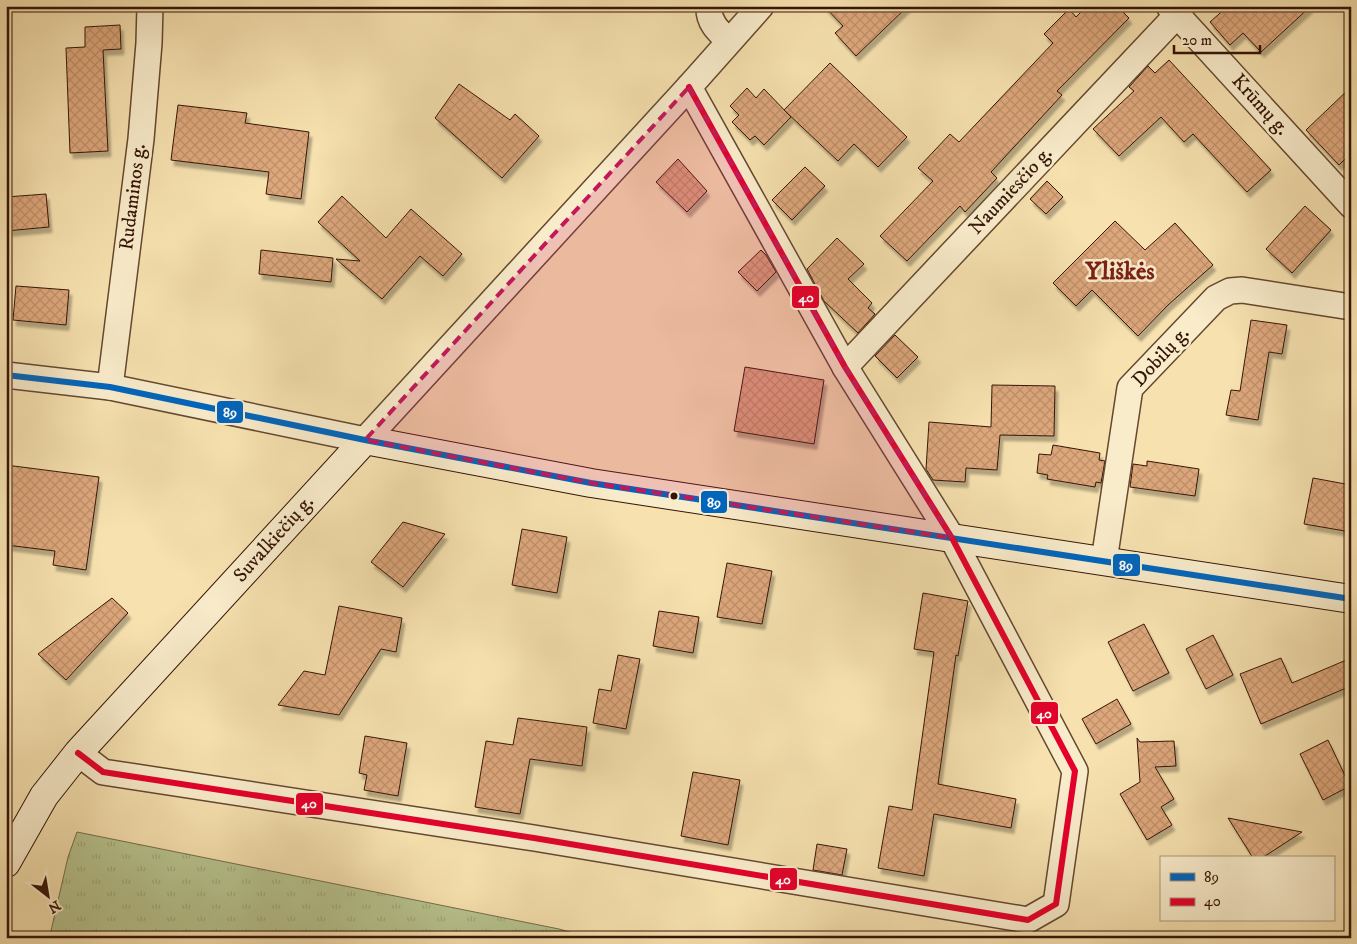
<svg xmlns="http://www.w3.org/2000/svg" width="1357" height="944" viewBox="0 0 1357 944" font-family="'IM FELL DW Pica',serif">
  <style>
    .grass { fill: url(#grass-tufts); stroke: #766c4a }
    .building { fill: url(#building-cross-hatch); stroke: #351506; filter: url(#shadow) }
    .lines { fill: none; stroke-linecap: round; stroke-linejoin: round }
    .street-casing { stroke: #654830; stroke-width: 28 }
    .secondary-casing { stroke: #351506; stroke-width: 30 }
    .street { stroke: #f9eccb; stroke-width: 25 }
    .secondary { stroke: #f9eccb; stroke-width: 28 }
    .bus-1-casing { stroke: #f9eccb; stroke-width: 10 }
    .bus-2-casing { stroke: #f9eccb; stroke-width: 10 }
    .bus-1 { stroke: #0065bd; stroke-width: 6 }
    .bus-2 { stroke: #e4002b; stroke-width: 6 }
    .marked { fill: #c2185b; fill-opacity: 0.2; stroke: #c2185b; stroke-width: 4; stroke-dasharray: 10 6; stroke-linejoin: round }
    .bus-dot { fill: #351506; stroke: #f9eccb; stroke-width: 2 }
    .labels { text-anchor: middle; dominant-baseline: central; stroke-width: 5; stroke-linejoin: round; paint-order: stroke }
    .street-label { font-size: 20px; fill: #351506; stroke: #f9eccb }
    .district-label { font-size: 25px; font-weight: bold; fill: #7a1f14; stroke: #f9eccb }
    .line-badge { stroke: #f9eccb; stroke-width: 2 }
    .badge-label { font-size: 14px; text-anchor: middle; font-weight: bold; fill: #fff }
  </style>
  <defs>
    <pattern id="grass-tufts" width="24" height="20" patternUnits="userSpaceOnUse" patternTransform="scale(1.25)"><rect width="24" height="20" fill="#b7c48f"/><path d="M3 7l-1-3M5 7V3M7 7l1-3M15 17l-1-3M17 17v-4M19 17l1-3" fill="none" stroke="#9ea87a"/></pattern>
    <pattern id="building-cross-hatch" width="8" height="8" patternUnits="userSpaceOnUse" patternTransform="scale(1.25)"><rect width="8" height="8" fill="#dda77b"/><path d="M0 0l8 8M0 8l8-8" fill="none" stroke="#be8f69"/></pattern>
    <filter id="shadow"><feDropShadow dx="3" dy="5.5" stdDeviation="1" flood-color="#0004"/></filter>
  </defs>
  <rect width="100%" height="100%" fill="#f6e1af"/>
  <filter id="stains"><feTurbulence type="fractalNoise" baseFrequency=".004" numOctaves="4"/><feColorMatrix values="0 0 0 0 .2 0 0 0 0 .09 0 0 0 0 .02 0 0 0 .5 -.17"/></filter>
  <radialGradient id="worn" r=".72"><stop offset=".6" stop-color="#630" stop-opacity="0"/><stop offset="1" stop-color="#630" stop-opacity=".3"/></radialGradient>
  <polygon class="grass" points="77,832 559,929 591,938 51,938 51,931 68,857"/>
  <g class="building">
    <polygon points="824,6 908,6 856,56 835,33 843,26"/>
    <polygon points="1087,6 1117,6 1129,18 1057,91 1062,95 991,172 997,178 965,212 960,206 907,261 880,236 933,181 918,168 950,134 959,142 1053,43 1044,34 1069,9 1076,17"/>
    <polygon points="1228,6 1311,6 1261,52 1243,33 1230,45 1210,22"/>
    <polygon points="120,25 121,49 103,50 108,151 70,153 66,48 85,47 85,27"/>
    <polygon points="1169,60 1271,170 1247,192 1193,134 1184,142 1161,117 1119,156 1093,129 1134,91 1129,87 1148,66 1155,73"/>
    <polygon points="830,63 907,137 878,167 854,144 838,161 784,110"/>
    <polygon points="459,84 510,120 515,114 539,136 502,178 435,118"/>
    <polygon points="1351,87 1351,153 1339,165 1306,130"/>
    <polygon points="747,88 756,98 764,89 791,117 764,145 755,136 750,140 732,122 739,115 730,106"/>
    <polygon points="178,105 247,113 245,123 309,132 301,199 266,194 269,172 171,160"/>
    <polygon points="678,159 707,191 687,212 656,182"/>
    <polygon points="805,167 825,186 792,220 772,200"/>
    <polygon points="1047,181 1063,197 1046,214 1030,199"/>
    <polygon points="46,194 49,227 6,231 6,197"/>
    <polygon points="342,196 386,238 411,209 462,254 443,276 420,256 382,299 336,259 360,261 318,222"/>
    <polygon points="1305,206 1331,230 1292,273 1266,249"/>
    <polygon points="1115,221 1145,250 1175,223 1213,265 1168,305 1138,336 1092,290 1076,306 1053,283"/>
    <polygon points="837,238 864,264 848,279 872,303 868,308 875,314 858,333 824,301 807,269"/>
    <polygon points="261,250 333,258 331,282 259,274"/>
    <polygon points="761,250 766,255 776,272 757,291 738,272"/>
    <polygon points="16,286 69,290 66,325 13,320"/>
    <polygon points="1251,320 1287,325 1282,354 1269,352 1258,420 1226,415 1231,390 1240,391"/>
    <polygon points="895,335 918,357 897,378 875,356"/>
    <polygon points="745,367 824,380 814,444 734,431"/>
    <polygon points="992,385 1055,386 1054,436 1000,435 997,470 966,468 965,482 933,480 926,469 929,422 991,427"/>
    <polygon points="1053,445 1100,453 1099,460 1105,461 1101,483 1096,482 1095,487 1047,479 1048,475 1037,473 1039,454 1051,455"/>
    <polygon points="1147,461 1199,469 1195,496 1130,487 1133,464 1147,466"/>
    <polygon points="6,465 99,477 86,570 53,565 55,551 6,545"/>
    <polygon points="1313,478 1351,485 1351,532 1304,524"/>
    <polygon points="403,522 445,534 403,587 371,562"/>
    <polygon points="522,529 567,537 557,593 512,585"/>
    <polygon points="727,563 772,571 762,624 717,617"/>
    <polygon points="923,593 968,601 958,656 956,655 938,784 1016,799 1011,828 934,814 924,876 878,868 889,806 912,810 934,652 914,649"/>
    <polygon points="112,598 128,613 66,680 38,654"/>
    <polygon points="339,606 402,618 396,652 381,649 339,715 278,705 304,671 325,675"/>
    <polygon points="659,611 699,617 693,653 653,646"/>
    <polygon points="1144,624 1169,673 1133,691 1108,642"/>
    <polygon points="1213,635 1233,675 1206,689 1186,649"/>
    <polygon points="618,655 640,659 626,729 593,723 599,689 611,691"/>
    <polygon points="1281,658 1292,683 1351,658 1351,686 1261,724 1240,674"/>
    <polygon points="1117,699 1131,724 1096,744 1082,719"/>
    <polygon points="518,718 587,727 582,766 530,759 520,814 475,807 486,741 513,745"/>
    <polygon points="365,736 407,743 398,796 364,790 367,775 359,773"/>
    <polygon points="1137,738 1140,742 1174,741 1176,766 1155,767 1174,799 1161,807 1172,825 1147,840 1120,794 1140,782"/>
    <polygon points="1328,740 1350,786 1323,800 1300,754"/>
    <polygon points="693,772 740,780 728,845 681,836"/>
    <polygon points="1228,818 1270,826 1302,832 1262,858 1253,858"/>
    <polygon points="817,844 847,849 842,875 813,870"/>
  </g>
  <g class="lines">
    <defs>
      <g id="street">
        <path d="M709,6C708,22 718,31 729,41"/>
        <polyline points="1169,6 1351,205"/>
        <polyline points="845,367 1177,15"/>
        <polyline points="6,375 110,387 365,440 689,87 761,6"/>
        <polyline points="110,387 141,139 149,43 150,6"/>
        <polyline points="1104,561 1130,388 1216,298 1230,291 1242,290 1351,307"/>
        <polyline points="78,753 103,772 534,838 1028,920 1056,904 1075,771 952,538 845,367 689,87"/>
      </g>
      <polyline id="secondary" points="6,863 44,796 78,753 365,440 591,483 1351,599"/>
    </defs>
    <use href="#street" class="street-casing"/>
    <use href="#secondary" class="secondary-casing"/>
    <use href="#street" class="street"/>
    <use href="#secondary" class="secondary"/>
    <defs>
      <polyline id="bus-1" points="6,375 110,387 365,440 591,483 1351,599"/>
      <polyline id="bus-2" points="78,753 103,772 534,838 1028,920 1056,904 1075,771 952,538 845,367 689,87"/>
    </defs>
    <use href="#bus-1" class="bus-1-casing"/>
    <use href="#bus-2" class="bus-2-casing"/>
    <use href="#bus-1" class="bus-1"/>
    <use href="#bus-2" class="bus-2"/>
  </g>
  <path class="marked" d="M689,87L845,367L952,538L591,483L365,440Z"/>
  <circle class="bus-dot" cx="674" cy="496" r="4.5"/>
  <g class="labels">
    <g class="street-label">
      <text transform="translate(1260 105) rotate(48)">Krūmų g.</text>
      <text transform="translate(1011 191) rotate(-47)">Naumiesčio g.</text>
      <text transform="translate(133 197) rotate(-83)">Rudaminos g.</text>
      <text transform="translate(1161 357) rotate(-47)">Dobilų g.</text>
      <text transform="translate(274 539) rotate(-48)">Suvalkiečių g.</text>
    </g>
    <g class="district-label">
      <text x="1120" y="271">Yliškės</text>
    </g>
  </g>
  <g class="line-badge">
    <rect x="791" y="285" width="29" height="24" rx="5" fill="#e4002b"/>
    <rect x="216" y="400" width="28" height="24" rx="5" fill="#0065bd"/>
    <rect x="700" y="490" width="28" height="24" rx="5" fill="#0065bd"/>
    <rect x="1112" y="553" width="29" height="24" rx="5" fill="#0065bd"/>
    <rect x="1030" y="701" width="29" height="24" rx="5" fill="#e4002b"/>
    <rect x="295" y="792" width="29" height="24" rx="5" fill="#e4002b"/>
    <rect x="769" y="867" width="29" height="24" rx="5" fill="#e4002b"/>
  </g>
  <g class="badge-label">
    <text x="806" y="302">40</text>
    <text x="230" y="417">89</text>
    <text x="714" y="507">89</text>
    <text x="1126" y="570">89</text>
    <text x="1044" y="718">40</text>
    <text x="309" y="808">40</text>
    <text x="783" y="884">40</text>
  </g>
  <rect width="1357" height="944" fill="none" stroke="#f6e1af" stroke-width="25"/>
  <rect x="8" y="8" width="1342" height="929" fill="none" stroke="#351506" stroke-width="2.5"/>
  <rect x="12" y="12" width="1332" height="919" fill="none" stroke="#351506"/>
  <rect x="1160" y="856" width="175" height="65" fill="#f9eccb" stroke="#ab967c"/>
  <rect x="1170" y="873" width="25" height="8" fill="#0065bd" stroke="#ab967c"/>
  <text x="1204" y="882" font-size="15" fill="#351506">89</text>
  <rect x="1170" y="898" width="25" height="8" fill="#e4002b" stroke="#ab967c"/>
  <text x="1204" y="906" font-size="15" fill="#351506">40</text>
  <g transform="translate(48 896) rotate(149)" stroke="#f9eccb" stroke-width="4" paint-order="stroke">
  <path d="M0-4L9 19L0 12L-9 19Z" fill="#351506"/>
  <text y="-8" font-size="14" font-weight="bold" text-anchor="middle" fill="#351506">N</text>
  </g>
  <path d="M1174 45v8h86v-8" fill="none" stroke="#351506" stroke-width="2.5"/>
  <text x="1182" y="45" font-size="15" fill="#351506" stroke="#f9eccb" stroke-width="4" paint-order="stroke">20 m</text>
  <rect width="100%" height="100%" filter="url(#stains)"/>
  <rect width="100%" height="100%" fill="url(#worn)"/>
</svg>
